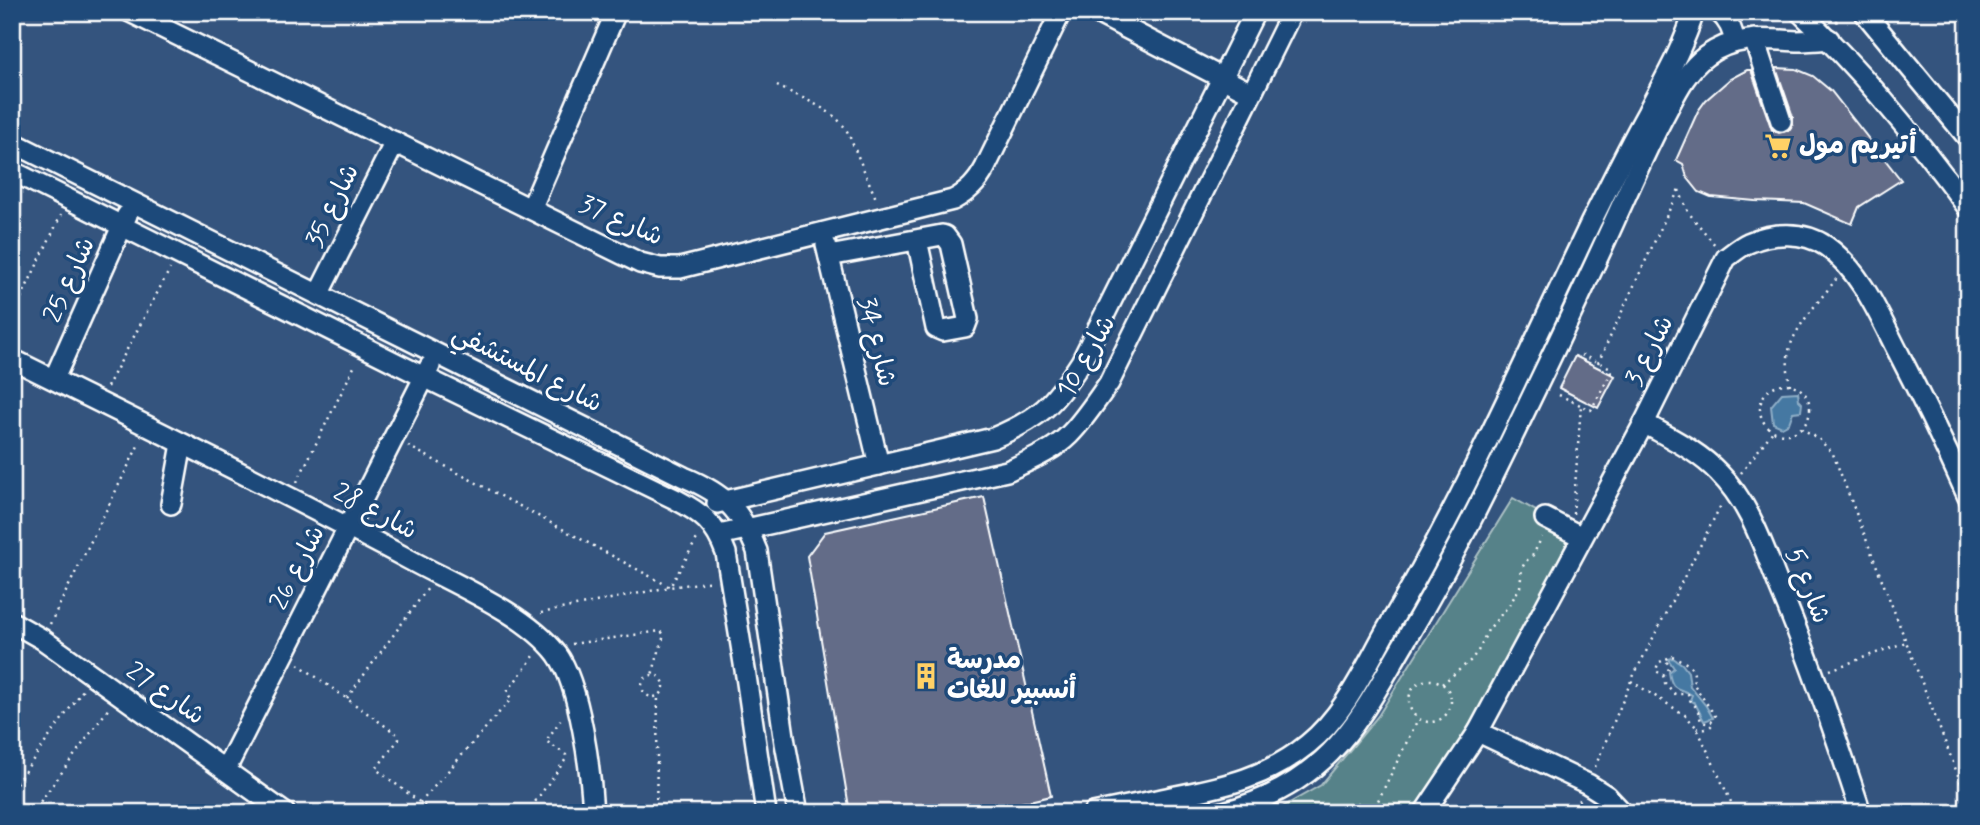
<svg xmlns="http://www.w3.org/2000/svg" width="1980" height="825" viewBox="0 0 1980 825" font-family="Mynerve,'Playpen Sans Arabic',sans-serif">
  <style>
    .green { fill: #578289; stroke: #abc0c4; stroke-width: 2 }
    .water { fill: #4478a2; stroke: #8faec7; stroke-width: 2 }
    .building { fill: #646c88; stroke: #fff; stroke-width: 2 }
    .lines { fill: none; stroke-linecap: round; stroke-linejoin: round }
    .minor-casing { stroke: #fff; stroke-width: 24 }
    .path { stroke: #fff; stroke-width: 2.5; stroke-dasharray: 2 5; stroke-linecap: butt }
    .minor { stroke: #1f4a7a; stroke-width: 19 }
    .labels { text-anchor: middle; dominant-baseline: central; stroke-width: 7; stroke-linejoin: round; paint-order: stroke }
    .poi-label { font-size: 26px; font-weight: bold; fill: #fff; stroke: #1f4a7a; text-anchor: start }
    .street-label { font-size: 26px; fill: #fff; stroke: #1f4a7a }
  </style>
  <rect width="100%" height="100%" fill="#34547e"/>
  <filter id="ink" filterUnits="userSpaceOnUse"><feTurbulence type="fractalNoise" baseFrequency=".0143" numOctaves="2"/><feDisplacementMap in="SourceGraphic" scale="14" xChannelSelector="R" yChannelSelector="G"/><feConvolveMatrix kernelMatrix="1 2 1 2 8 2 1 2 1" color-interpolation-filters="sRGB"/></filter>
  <g filter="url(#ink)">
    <polygon class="green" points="1513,498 1582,537 1421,813 1272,813 1321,785 1378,716"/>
    <g class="water">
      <polygon points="1798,392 1799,400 1802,403 1801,411 1793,412 1789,423 1782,427 1773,423 1771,406 1782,393"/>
      <path d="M1673,658L1682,664L1688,672L1690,686L1706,706L1713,718L1704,721L1695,703L1690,700L1692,695C1677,686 1672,692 1669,672L1674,668L1668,659Z"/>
    </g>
    <g class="building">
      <polygon points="1776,68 1796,69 1813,76 1831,91 1901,180 1859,207 1852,224 1804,203 1755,201 1711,197 1699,192 1687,177 1683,164 1676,160 1698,111 1706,100 1730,79 1747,70 1751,70 1772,130 1779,133 1790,130 1793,124 1793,117"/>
      <polygon points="1575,356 1615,376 1598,408 1559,388"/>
      <polygon points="984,497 1051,796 977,813 850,813 807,556 825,532"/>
    </g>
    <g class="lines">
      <defs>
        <g id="minor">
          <path d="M130,12L640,263L660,268H680L953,200C968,192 977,183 985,168L1061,12"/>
          <polyline points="1095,12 1251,93"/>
          <path d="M1719,12C1729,21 1732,29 1735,42"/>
          <path d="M1800,12C1863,72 1917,138 1968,208"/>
          <polyline points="1864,12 1968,138"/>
          <polyline points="1754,39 1781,121"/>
          <path d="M12,142L684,477C725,494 741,510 757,551L785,743L798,813"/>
          <path d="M12,171L424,377L675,499C702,513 715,523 726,553L746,676L766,813"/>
          <polyline points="531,209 616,12"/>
          <polyline points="826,245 879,465"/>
          <polyline points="829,256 942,235 945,236 951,244 968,319 965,327 943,331 936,328 917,240"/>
          <polyline points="319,293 395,142"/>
          <path d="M12,359C145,425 279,490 410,560C456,585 525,613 557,654C580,685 591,773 593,813"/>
          <polyline points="54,379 127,215"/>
          <path d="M1644,423C1670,438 1698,451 1719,473C1750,504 1763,546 1779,586C1810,660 1836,736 1861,813"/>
          <path d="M717,503L993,438C1041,418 1053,405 1081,362L1255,12"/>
          <polyline points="171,504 182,444"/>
          <polyline points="1545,518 1582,537"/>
          <path d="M719,535L1007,471C1028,461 1052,452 1069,435C1084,420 1096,401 1109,383L1292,12"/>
          <polyline points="12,622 42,639 285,813"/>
          <polyline points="1478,732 1588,784 1607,796 1623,813"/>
          <polyline points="226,769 430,366"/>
          <path d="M1093,813C1121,807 1149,802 1176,796C1226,786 1268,777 1308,744C1344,715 1364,670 1386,631C1464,499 1525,360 1591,222C1609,186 1627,149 1647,113C1664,80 1683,48 1694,12"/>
          <path d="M1220,813C1263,802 1299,784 1330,753C1361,722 1382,680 1404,643C1449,567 1488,488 1526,409C1556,347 1586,284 1614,222C1631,185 1647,147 1666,112C1677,91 1687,70 1706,56C1735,35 1763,39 1797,41C1807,41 1818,40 1829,39"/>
          <path d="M1424,813L1478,732L1644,423L1726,258C1733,253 1741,246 1748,243C1772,232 1804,231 1826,246C1861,271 1879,315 1898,352C1923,400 1946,448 1968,497"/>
        </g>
      </defs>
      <use href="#minor" class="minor-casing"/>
      <g class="path">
        <polyline points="1836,22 1846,12"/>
        <path d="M777,86C799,97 837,110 848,133L877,201"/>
        <polyline points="1679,190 1688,212 1715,245"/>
        <polyline points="12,317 61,215"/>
        <polyline points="1598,363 1679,189"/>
        <circle cx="1785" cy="409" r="25"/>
        <path d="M1790,385C1788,373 1786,360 1790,347C1797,324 1822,298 1837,278"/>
        <polyline points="107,387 170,269"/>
        <polyline points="1559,395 1591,410 1611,373 1609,367 1579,354"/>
        <polyline points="1801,428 1819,439 1833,454 1968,801"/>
        <polyline points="408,446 670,587 698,537"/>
        <polyline points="1741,473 1773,431"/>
        <polyline points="297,482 356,363"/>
        <polyline points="1573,514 1581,405"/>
        <polyline points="541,613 670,587 713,581"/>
        <polyline points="50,624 140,442"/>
        <polyline points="572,644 661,631 664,635 652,675"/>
        <path d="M1672,656C1685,662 1698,667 1693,683L1715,716L1714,720C1709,724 1706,724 1701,721L1697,708L1689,699L1688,694H1675L1665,683L1663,675L1656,671L1658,663Z"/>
        <polyline points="298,664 398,735 399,739 376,769 434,813"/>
        <polyline points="1830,670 1906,642"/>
        <path d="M1663,675C1670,672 1671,664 1664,660"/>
        <circle cx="653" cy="686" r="11"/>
        <circle cx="1430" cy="701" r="21"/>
        <polyline points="1631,681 1685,715 1697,728 1736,813"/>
        <polyline points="1442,684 1470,661 1478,651 1488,630 1510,604 1520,587 1522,568 1526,561 1533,555 1542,537"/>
        <polyline points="347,698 428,588"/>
        <path d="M1697,728C1704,731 1711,729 1714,721"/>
        <polyline points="1595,767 1631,681 1721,505"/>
        <polyline points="12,789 83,690"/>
        <polyline points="420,803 511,699 507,692 534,656"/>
        <polyline points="32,813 109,708"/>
        <polyline points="527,813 566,759 566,755 546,741 562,718"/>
        <polyline points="656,813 658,695"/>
        <polyline points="1372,813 1418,719"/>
        <polyline points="1571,813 1580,798"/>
      </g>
      <use href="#minor" class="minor"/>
    </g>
  </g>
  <defs>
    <symbol id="supermarket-bare" viewBox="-9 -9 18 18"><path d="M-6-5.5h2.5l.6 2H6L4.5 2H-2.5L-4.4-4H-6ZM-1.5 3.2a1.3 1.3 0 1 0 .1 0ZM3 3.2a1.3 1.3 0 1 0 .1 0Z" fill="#ffd166" stroke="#1f4a7a" stroke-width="2.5" paint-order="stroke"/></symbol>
    <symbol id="building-bare" viewBox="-9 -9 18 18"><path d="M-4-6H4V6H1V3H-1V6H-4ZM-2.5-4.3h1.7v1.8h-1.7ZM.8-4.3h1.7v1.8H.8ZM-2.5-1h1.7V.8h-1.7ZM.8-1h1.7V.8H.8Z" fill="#ffd166" stroke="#1f4a7a" stroke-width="2.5" paint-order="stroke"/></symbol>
  </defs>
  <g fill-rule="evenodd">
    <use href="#supermarket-bare" x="1759" y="127" width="38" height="38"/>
    <use href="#building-bare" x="907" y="657" width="38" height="38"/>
  </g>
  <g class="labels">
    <g class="poi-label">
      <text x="1799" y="146">أتيريم مول</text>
      <text x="947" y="661">مدرسة<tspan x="947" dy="30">أنسبير للغات</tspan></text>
    </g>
    <g class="street-label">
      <text transform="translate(333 206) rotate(-64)">شارع 35</text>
      <text transform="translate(621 221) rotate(24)">شارع 37</text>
      <text transform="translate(70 280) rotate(-66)">شارع 25</text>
      <text transform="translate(876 342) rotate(76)">شارع 34</text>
      <text transform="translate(1650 351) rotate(-63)">شارع 3</text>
      <text transform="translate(1087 357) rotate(-60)">شارع 10</text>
      <text transform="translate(527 369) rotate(27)">شارع المستشفي</text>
      <text transform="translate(375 512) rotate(28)">شارع 28</text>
      <text transform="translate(298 568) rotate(-63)">شارع 26</text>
      <text transform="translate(1807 586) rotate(68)">شارع 5</text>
      <text transform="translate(165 694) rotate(35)">شارع 27</text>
    </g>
  </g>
  <rect width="1980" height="825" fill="none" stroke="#1f4a7a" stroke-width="42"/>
  <rect x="21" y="21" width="1938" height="783" fill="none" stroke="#fff" stroke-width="2.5" filter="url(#ink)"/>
</svg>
